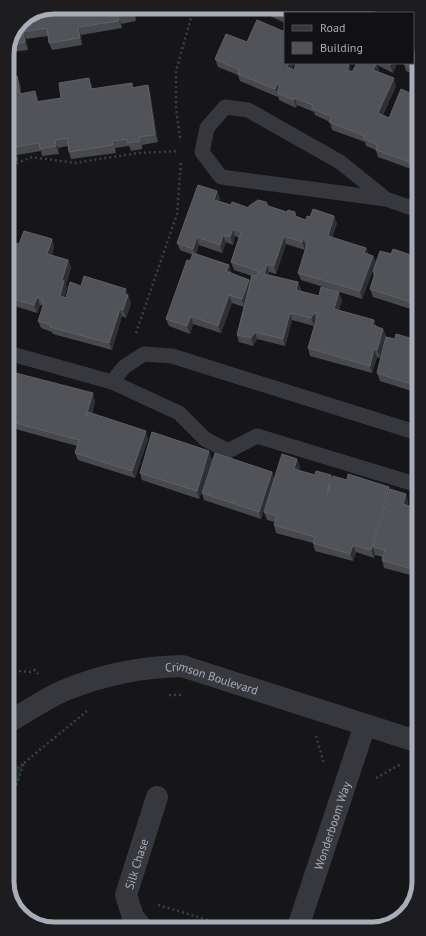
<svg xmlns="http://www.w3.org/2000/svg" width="426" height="936" viewBox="0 0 426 936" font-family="'PT Sans',sans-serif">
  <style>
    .green { fill: #1e261f }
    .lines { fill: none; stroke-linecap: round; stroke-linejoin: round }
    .path { stroke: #3d3f44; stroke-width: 2.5; stroke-dasharray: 2 3; stroke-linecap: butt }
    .lane { stroke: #37383d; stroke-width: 15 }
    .street { stroke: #37383d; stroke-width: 22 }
    .wall { fill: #47494d; fill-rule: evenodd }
    .shaded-wall { fill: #2f3033 }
    .building { fill: #525359; stroke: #5f6168 }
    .labels { text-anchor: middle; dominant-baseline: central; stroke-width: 3; stroke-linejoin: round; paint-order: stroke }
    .street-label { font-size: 12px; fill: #a8adb8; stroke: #111113 }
    .rim { fill: none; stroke: #a8adb8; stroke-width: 5 }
  </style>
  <rect width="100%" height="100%" fill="#161618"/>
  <polygon class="green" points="24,763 9,811 9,774"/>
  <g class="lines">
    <g class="path">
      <polyline points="180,138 176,108 176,71 194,7"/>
      <polyline points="7,167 32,157 75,163 138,153 179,151"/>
      <polyline points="136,333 177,214 181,161"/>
      <polyline points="9,670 30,672 35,670 38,674"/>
      <polyline points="169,695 182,695"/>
      <polyline points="316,736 324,764"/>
      <polyline points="24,763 87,711"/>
      <polyline points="9,774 24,763 9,805"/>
      <polyline points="376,778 401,764"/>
      <polyline points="158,905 234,928"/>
      <polyline points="263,927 272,921"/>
    </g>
    <g class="lane">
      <polyline points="386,199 340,162 248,110 225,107 207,128 202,152 221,177 386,199 417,210"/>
      <polyline points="8,353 112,382 179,413 205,439 228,451 257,436 418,485"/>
      <polyline points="112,382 124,367 144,354 172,356 418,433"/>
    </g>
    <g class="street">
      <path id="s1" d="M9,722C28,711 47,697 68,689C105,674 142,667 182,666L419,742"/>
      <path id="s2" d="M298,927L365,725"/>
      <path id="s3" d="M142,928L133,917L126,895L157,797"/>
    </g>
  </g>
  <g class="wall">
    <polygon points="54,7 134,7 136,21 121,24 122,28 81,35 82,45 52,50 49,43 48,36 26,39 28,50 12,52 15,70 7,71 7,51 21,21"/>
    <polygon points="256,7 310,7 308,13 285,13 285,23 257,10"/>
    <polygon points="413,34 416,39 417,76 406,71 404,64 415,41 413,40"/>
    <polygon points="247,42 285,63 294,63 292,69 294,70 349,65 352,72 356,64 355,63 397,63 393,73 377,65 379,71 378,72 396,86 383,115 389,118 417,96 417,173 412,171 411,169 378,157 376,150 366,146 365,142 332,130 330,122 315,115 314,112 297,105 296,108 279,100 278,96 278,97 240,81 238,75 218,67 215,59"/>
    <polygon points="17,76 20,84 21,93 38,98 38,101 61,98 92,86 92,89 132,83 133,88 148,85 150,93 158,142 142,145 142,149 131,151 129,146 115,148 116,153 71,159 69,152 68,146 58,148 59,154 42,156 41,151 17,155 18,161 7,163 7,78"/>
    <path d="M217,191L220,199L219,201L231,205L249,208L268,206L287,212H295L296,216L306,220L337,223L332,238L366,248L368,255L373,256L376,263L391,254L417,257V311L373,297L370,289L374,277L373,272L374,267L362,299L301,280L298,273L305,250L286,244L276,274L269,272L268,275L298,282L301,290L300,291L319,296L342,300L339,310L374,320L376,326L383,329L386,336L380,358L377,357L372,373L310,356L308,348L314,326L292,320L285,346L257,339L253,346L239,342L237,335L244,307L232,303L221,333L193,324L190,334L169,326L166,319L193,255L180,250L177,243ZM235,236L239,238L231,262L234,270L252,276L250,282L249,280L231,273L229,265L196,254L199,245L222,253L226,242L233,245Z"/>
    <polygon points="52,239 54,247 52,255 68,260 71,267 66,285 67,288 64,297 131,303 126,318 122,316 112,350 53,334 52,332 41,328 38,321 43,306 40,305 37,313 8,304 8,241 19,244"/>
    <polygon points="395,339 417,340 418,393 380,381 377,373"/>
    <polygon points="8,371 95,401 92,414 148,439 135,478 78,460 75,453 77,446 8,427"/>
    <polygon points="212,459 199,499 142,480 140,473"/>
    <polygon points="300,466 299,471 315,475 331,475 332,478 389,487 390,489 408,501 407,506 418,509 418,577 384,568 382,560 383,557 375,555 375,553 374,558 356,552 353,561 315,551 313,543 276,533 274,525 275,522 267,520 264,512"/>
    <polygon points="272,472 274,479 261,519 204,500 202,493"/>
  </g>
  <g class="shaded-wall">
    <polygon points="133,7 134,7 136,21 134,14"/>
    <polygon points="304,7 310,7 308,13 302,13"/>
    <polygon points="118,16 121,24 122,28 119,21"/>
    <polygon points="78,27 81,35 82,45 80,38"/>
    <polygon points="23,32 26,39 28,50 25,42"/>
    <polygon points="10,45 12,52 15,70 12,62"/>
    <polygon points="289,63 294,63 290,74 287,67"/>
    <polygon points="391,63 397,63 393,73 390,65"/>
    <polygon points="376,64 379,71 376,77 373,70"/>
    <polygon points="349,65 352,72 347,70"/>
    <polygon points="17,76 20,84 22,101 20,94"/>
    <polygon points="89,78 92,86 93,97 91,89"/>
    <polygon points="394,78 396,86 380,121 378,113"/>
    <polygon points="278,83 280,91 277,93 278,97 275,89"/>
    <polygon points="148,85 150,93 158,142 155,135"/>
    <polygon points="35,91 38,98 40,109 37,102"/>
    <polygon points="295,98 297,105 296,108 294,100"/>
    <polygon points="55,140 58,148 59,154 56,146"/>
    <polygon points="15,147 17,155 18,161 16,154"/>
    <polygon points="217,191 220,199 217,207 214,200"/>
    <polygon points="334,216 337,223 330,244 328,236"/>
    <polygon points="233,229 235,236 233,245 230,237"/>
    <polygon points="223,235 226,242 222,253 220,245"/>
    <polygon points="284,236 286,244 276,274 274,266"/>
    <polygon points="197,237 199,245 196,256 193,249"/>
    <polygon points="52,239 54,247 50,261 47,254"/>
    <polygon points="303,239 306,247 305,250 302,242"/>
    <polygon points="366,248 369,255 364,253"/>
    <polygon points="373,256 376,263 362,299 360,291"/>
    <polygon points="68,260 71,267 66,285 67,288 63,303 60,296 62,280"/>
    <polygon points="267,264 269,272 266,281 264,274"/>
    <polygon points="229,265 231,273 229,279 226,271"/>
    <polygon points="249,280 252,287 244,307 242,299"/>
    <polygon points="298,282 301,290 299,297 296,290"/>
    <polygon points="126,289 131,303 126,318 123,310 124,294"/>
    <polygon points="339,292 342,300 337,316 334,309"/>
    <polygon points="229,295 232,303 221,333 218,326"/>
    <polygon points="37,297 40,305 37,313 34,305"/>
    <polygon points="120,309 122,316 112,350 109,343"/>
    <polygon points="290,313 292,320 285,346 283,339"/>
    <polygon points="314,313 316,320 314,326 311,318"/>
    <polygon points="191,316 193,324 190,334 187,326"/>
    <polygon points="374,320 376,328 372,325"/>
    <polygon points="383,329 386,336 380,358 377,350"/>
    <polygon points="255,332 257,339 253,346 251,338"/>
    <polygon points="374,349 377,357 372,373 370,366"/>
    <polygon points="93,393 95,401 89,424 86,416"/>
    <polygon points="146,431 148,439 135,478 132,471"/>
    <polygon points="209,451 212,459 199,499 197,491"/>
    <polygon points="297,459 300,466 297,477 294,469"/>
    <polygon points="272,472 274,479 261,519 259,512"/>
    <polygon points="331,475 334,482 327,495"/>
    <polygon points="389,487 392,494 373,547 375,553 374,558 371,550"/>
    <polygon points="406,494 408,501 405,512 403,504"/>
    <polygon points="353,545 356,552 353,561 350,554"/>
  </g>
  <g class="building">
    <polygon points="54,7 133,7 134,14 118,16 119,21 78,27 80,38 49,43 47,28 23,32 25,42 10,45 21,21"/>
    <polygon points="264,7 304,7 302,13 285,13 285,17"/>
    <polygon points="312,7 375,7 391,13 311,13 310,12"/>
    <polygon points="257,20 285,32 285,63 289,63 287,67 294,70 296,63 345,63 349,65 347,70 352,72 357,63 376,64 373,70 394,78 378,113 389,118 401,89 417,96 417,167 409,164 410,162 376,150 377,145 363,138 365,136 329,122 332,117 312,108 313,105 295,98 294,100 277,93 280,84 278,83 275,89 238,74 240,70 215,59 226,34 247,42"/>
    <polygon points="416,38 416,39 417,70 404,64 404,63 413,63 413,44"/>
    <polygon points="10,45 12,62 7,63 7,51"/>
    <polygon points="385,63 391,63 390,65"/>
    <polygon points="17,76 20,94 35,91 37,102 61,98 59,83 89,78 91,89 132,83 132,88 148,85 155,135 139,137 140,141 128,143 127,139 112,141 113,145 69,152 67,138 55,140 56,146 40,149 39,143 15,147 16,154 7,155 7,78"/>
    <polygon points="198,185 217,191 214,200 231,205 232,202 249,208 249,206 258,200 266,202 268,206 287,212 288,210 295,212 295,216 306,220 307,216 310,217 313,209 334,216 328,236 366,248 364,253 373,256 360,291 298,273 308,241 303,239 302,242 284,236 274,266 267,264 264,274 298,282 296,290 319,296 321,287 339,292 334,309 374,320 372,325 383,329 377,350 374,349 370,366 308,348 318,314 314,313 311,318 290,313 283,339 255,332 251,338 237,335 252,275 257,276 258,272 261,272 231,262 241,232 233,229 230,237 223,235 220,245 197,237 193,249 177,243"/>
    <polygon points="24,231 52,239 47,254 68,260 62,280 64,281 60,296 66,298 70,282 81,286 84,276 126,289 124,294 128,295 123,310 120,309 109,343 50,327 51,325 38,321 44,303 41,302 42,299 37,297 34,305 8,297 8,241 19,244"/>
    <polygon points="393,249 417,257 417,304 370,289 375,273 373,272 380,251 391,254"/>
    <polygon points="193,253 229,265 226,271 249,280 242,299 229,295 218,326 191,316 187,326 166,319 187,260 190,261"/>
    <polygon points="396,334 417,340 417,386 377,373 386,337 395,339"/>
    <polygon points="8,371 93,393 86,416 88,412 146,431 132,471 75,453 79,440 8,421"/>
    <polygon points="152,432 209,451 197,491 140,473"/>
    <polygon points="215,453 272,472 259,512 202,493"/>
    <polygon points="282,454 297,459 294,469 315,475 316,471 331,475 327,495 333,476 347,480 348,474 389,487 371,550 353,545 350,554 313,543 315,537 274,525 277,516 264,512"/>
    <polygon points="390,489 406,494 403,504 418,509 418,571 382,560 385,550 373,547"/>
  </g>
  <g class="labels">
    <g class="street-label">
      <text stroke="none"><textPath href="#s1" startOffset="216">Crimson Boulevard</textPath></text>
      <text stroke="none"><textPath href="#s2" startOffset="107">Wonderboom Way</textPath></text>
      <text stroke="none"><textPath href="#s3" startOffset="70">Silk Chase</textPath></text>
    </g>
  </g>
  <path d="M0 0H426V936H0ZM54 14H372A40 40 0 0 1 412 54V882A40 40 0 0 1 372 922H54A40 40 0 0 1 14 882V54A40 40 0 0 1 54 14Z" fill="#1d1d20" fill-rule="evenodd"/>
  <path class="rim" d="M54 14H372A40 40 0 0 1 412 54V882A40 40 0 0 1 372 922H54A40 40 0 0 1 14 882V54A40 40 0 0 1 54 14Z"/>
  <rect x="284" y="12" width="130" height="52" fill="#111113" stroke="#4d4f55"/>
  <rect x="292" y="25" width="20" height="6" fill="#37383d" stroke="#4d4f55"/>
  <text x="320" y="32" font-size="12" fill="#a8adb8">Road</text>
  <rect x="292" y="42" width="20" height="12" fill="#525359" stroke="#4d4f55"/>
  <text x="320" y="52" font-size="12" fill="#a8adb8">Building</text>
</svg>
